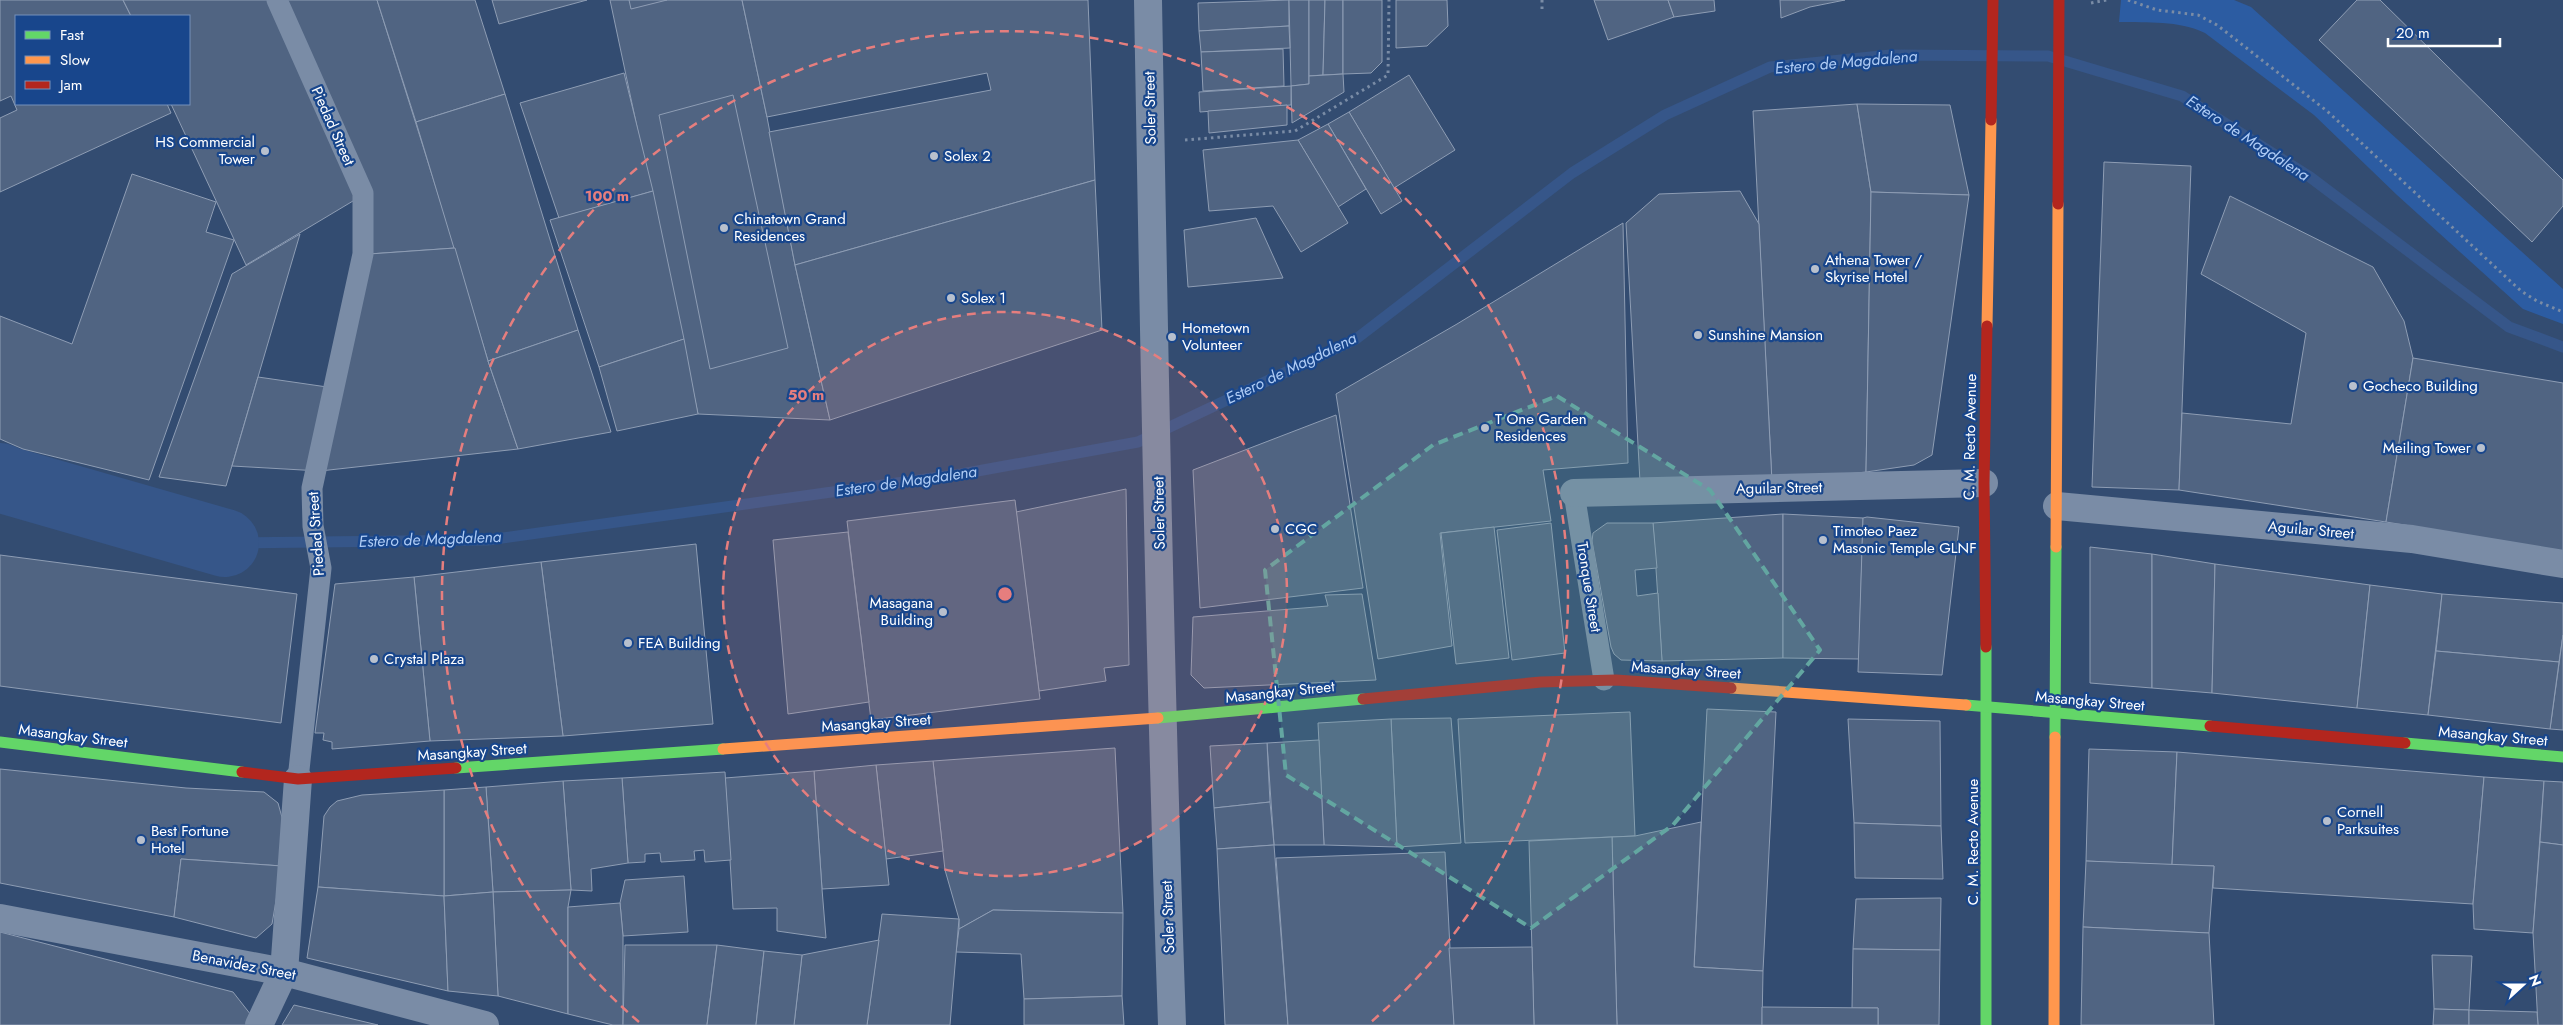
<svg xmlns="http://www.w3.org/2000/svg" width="2563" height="1025" viewBox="0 0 2563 1025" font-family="Jost,sans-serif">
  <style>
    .green { fill: #2c5ca2 }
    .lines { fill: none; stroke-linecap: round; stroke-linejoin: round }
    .stream { stroke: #365689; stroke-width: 11 }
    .river { stroke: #365689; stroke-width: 68 }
    .building { fill: #506482; stroke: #8e9db4 }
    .path { stroke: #7a8ca6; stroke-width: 3; stroke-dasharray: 2.5 4; stroke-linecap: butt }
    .lane { stroke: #7a8ca6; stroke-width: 21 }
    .street { stroke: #7a8ca6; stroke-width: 28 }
    .fast { stroke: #63d668; stroke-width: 11 }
    .slow { stroke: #ff974d; stroke-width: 11 }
    .jam { stroke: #b3261e; stroke-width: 11 }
    .marked { fill: #63a6a1; fill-opacity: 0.2; stroke: #63a6a1; stroke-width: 4; stroke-dasharray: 10 6; stroke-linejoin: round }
    .ring { fill: none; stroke: #e67e7e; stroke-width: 2.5; stroke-dasharray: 9 6 }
    .poi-dot { fill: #b8c0cd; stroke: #18468c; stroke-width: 2 }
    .labels { text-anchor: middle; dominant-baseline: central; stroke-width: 4.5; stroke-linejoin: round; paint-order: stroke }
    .street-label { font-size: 15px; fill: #fff; stroke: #18468c }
    .poi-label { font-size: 15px; fill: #fff; stroke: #18468c; text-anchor: start }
    .water-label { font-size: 16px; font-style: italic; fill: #afccf5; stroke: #18468c }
    .centre { fill: #e67e7e; stroke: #18468c; stroke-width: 2.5 }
    .ring-label { font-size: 15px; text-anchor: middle; font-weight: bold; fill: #e67e7e; stroke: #18468c; stroke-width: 4.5; stroke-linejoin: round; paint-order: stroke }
  </style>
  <rect width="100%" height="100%" fill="#334c71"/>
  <path class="green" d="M2121,0H2234L2251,7L2563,289V324L2523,309L2397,195L2314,115L2205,33C2178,20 2148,23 2119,22Z"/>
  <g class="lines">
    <polyline class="stream" points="225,543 488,540 961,474 1138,442 1356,339 1572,173 1665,115 1770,67 1891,55 2048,56 2182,96 2310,177 2509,327 2563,347"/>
    <polyline class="river" points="0,477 9,481 225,543"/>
  </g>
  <g class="building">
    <polygon points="0,0 123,0 131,16 16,16 16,104 167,104 171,113 0,192 0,118 17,110 11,96 0,101"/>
    <polygon points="123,0 268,0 358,198 246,265 171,104 189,104 189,16 131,16"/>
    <polygon points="282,0 377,0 455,248 369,254 368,190"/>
    <polygon points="377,0 475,0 505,94 416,122"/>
    <polygon points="492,0 587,0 499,24"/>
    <polygon points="610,0 742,0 767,117 795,265 830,420 698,414"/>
    <polygon points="629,0 667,0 631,9"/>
    <polygon points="742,0 1088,0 1095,180 795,265 769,132 991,90 987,73 767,117"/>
    <polygon points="1289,0 1289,26 1199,31 1198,3"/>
    <polygon points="1289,0 1309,0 1309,84 1291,86"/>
    <polygon points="1309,0 1325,0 1323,75 1309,76"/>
    <polygon points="1325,0 1343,0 1343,74 1323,75"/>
    <polygon points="1343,0 1382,0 1382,62 1371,73 1343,74"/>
    <polygon points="1396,0 1447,0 1448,26 1427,46 1396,48"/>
    <polygon points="1594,0 1668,0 1674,17 1608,40"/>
    <polygon points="1668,0 1714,0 1715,11 1674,17"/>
    <polygon points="1780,0 1845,0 1810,7 1781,18"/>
    <polygon points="2357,0 2380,0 2563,180 2563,206 2532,242 2319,40"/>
    <polygon points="1289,26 1290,48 1201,52 1199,31"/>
    <polygon points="1283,49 1284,86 1203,91 1201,52"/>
    <polygon points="624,73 653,191 559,218 520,103"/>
    <polygon points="1343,74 1344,92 1292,123 1291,86 1309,84 1309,76"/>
    <polygon points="1409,75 1455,150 1394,188 1349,112"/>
    <polygon points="1291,86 1291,105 1200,112 1199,92"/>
    <polygon points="505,94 578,330 488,361 416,122"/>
    <polygon points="733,95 788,348 710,369 659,115"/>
    <polygon points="1857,104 1871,192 1866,472 1772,482 1753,111"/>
    <polygon points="1857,104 1950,105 1969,195 1871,192"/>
    <polygon points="1287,105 1287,125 1209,133 1208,111"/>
    <polygon points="1349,112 1402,201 1381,214 1328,124"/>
    <polygon points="1328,124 1366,189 1338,207 1298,140"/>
    <polygon points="1298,140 1348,223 1301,252 1273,206 1209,211 1203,150"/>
    <polygon points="2104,162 2191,166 2179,490 2092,487"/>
    <polygon points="132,174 216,202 206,232 234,240 149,480 23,449 0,439 0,316 72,344"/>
    <polygon points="1095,180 1102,330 830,420 795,265"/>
    <polygon points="653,191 684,339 599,367 550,220"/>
    <polygon points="1740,191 1759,224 1772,482 1640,482 1626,223 1659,194"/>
    <polygon points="1871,192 1969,195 1932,455 1914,465 1866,472"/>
    <polygon points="2230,196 2373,267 2404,321 2413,358 2386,522 2179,490 2182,413 2291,424 2306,333 2201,274"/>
    <polygon points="1256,218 1283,278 1188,287 1184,230"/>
    <polygon points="1623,223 1628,463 1543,470 1551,521 1440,533 1452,646 1378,659 1336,394 1457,324"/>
    <polygon points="300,234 226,486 159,477 232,274"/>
    <polygon points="455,248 488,361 518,449 320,471 369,254"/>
    <polygon points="578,330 611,432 518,449 488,361"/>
    <polygon points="684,339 698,414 617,431 599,367"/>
    <polygon points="2413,358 2563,383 2563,551 2386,522"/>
    <polygon points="258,377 341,389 320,471 232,466"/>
    <polygon points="1336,415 1363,588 1200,608 1193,470"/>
    <polygon points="1126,489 1129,665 1104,668 1106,681 1039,691 1016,512"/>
    <polygon points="1015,500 1040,699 871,720 847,521"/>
    <polygon points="1783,514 1783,658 1662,661 1653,523"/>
    <polygon points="1783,514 1863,518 1859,659 1783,658"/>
    <polygon points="1867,517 1959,527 1942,675 1858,672 1863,518"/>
    <polygon points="1551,523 1565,653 1512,660 1497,530"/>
    <polygon points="1607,523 1653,523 1657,568 1635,570 1637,596 1658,593 1662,661 1621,660 1614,654 1611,647 1592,541 1593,533"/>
    <polygon points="1494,527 1509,658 1456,664 1441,533"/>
    <polygon points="848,532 869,702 788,714 773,540"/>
    <polygon points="696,544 713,724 563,736 541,562"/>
    <polygon points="2090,547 2152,554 2152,688 2090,683"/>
    <polygon points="2152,554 2215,564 2212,693 2152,688"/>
    <polygon points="0,555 297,594 281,723 0,686"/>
    <polygon points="541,562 563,736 430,741 414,577"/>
    <polygon points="2215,564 2370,585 2357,708 2212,693"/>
    <polygon points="414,577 430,741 332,749 332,742 323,740 324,733 315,733 335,584"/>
    <polygon points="2370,585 2442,594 2428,715 2357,708"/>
    <polygon points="1362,594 1376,680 1204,688 1191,675 1193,617 1328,606 1325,595"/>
    <polygon points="2442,594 2563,603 2563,635 2559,662 2436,651"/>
    <polygon points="2563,635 2563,730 2550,729"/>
    <polygon points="2436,651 2559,662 2550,729 2428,715"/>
    <polygon points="1707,709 1776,712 1763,971 1694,967"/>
    <polygon points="1630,712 1635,836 1465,843 1458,719"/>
    <polygon points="1451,718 1461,843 1397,847 1391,719"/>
    <polygon points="1391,719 1397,847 1324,845 1318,723"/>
    <polygon points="1848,719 1940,721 1941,826 1854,823"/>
    <polygon points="1319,740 1324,845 1274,845 1267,743"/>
    <polygon points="1267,743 1270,802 1214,808 1210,746"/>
    <polygon points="1115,748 1123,913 993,910 959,929 959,919 945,870 933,761"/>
    <polygon points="2089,749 2177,752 2172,865 2086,861"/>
    <polygon points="2177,752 2484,777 2473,904 2213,888 2214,866 2172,865"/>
    <polygon points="933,761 943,851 886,859 876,765"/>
    <polygon points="876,765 889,885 822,889 814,771"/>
    <polygon points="0,769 186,788 264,792 278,803 283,821 282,866 181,859 174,917 0,883"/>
    <polygon points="814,771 822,889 826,938 777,931 777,908 733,909 725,778"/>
    <polygon points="725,772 731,860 705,862 704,850 694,851 695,860 661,862 660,853 645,854 645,862 628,863 622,778"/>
    <polygon points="2484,777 2544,781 2533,933 2474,929 2473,904"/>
    <polygon points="622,778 628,863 591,869 592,891 571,890 563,781"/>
    <polygon points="563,781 571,890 493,892 486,787"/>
    <polygon points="2544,781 2563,782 2563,845 2540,842"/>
    <polygon points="486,787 493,892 444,896 444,790"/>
    <polygon points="444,790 444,896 318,887 324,816 330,807 337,801 362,795"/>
    <polygon points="1270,802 1274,845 1217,849 1214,808"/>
    <polygon points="1701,822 1694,967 1763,971 1762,1025 1617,1025 1612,837 1635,836"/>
    <polygon points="1854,823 1941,826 1943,879 1855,878"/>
    <polygon points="1612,837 1617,1025 1534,1025 1529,841"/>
    <polygon points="2540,842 2563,845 2563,1025 2538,1025 2533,933"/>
    <polygon points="1274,845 1288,1025 1225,1025 1217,849"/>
    <polygon points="1445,852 1454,1025 1288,1025 1276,858"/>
    <polygon points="181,859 282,866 272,924 256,938 174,917"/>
    <polygon points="2086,861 2214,866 2209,933 2083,927"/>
    <polygon points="684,876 688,932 623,936 620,903 625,880"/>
    <polygon points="318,887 444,896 448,991 307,958"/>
    <polygon points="571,890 568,907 568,1014 498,996 493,892"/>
    <polygon points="493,892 498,996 448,991 444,896"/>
    <polygon points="1941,898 1940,950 1853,949 1856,899"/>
    <polygon points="620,903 623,936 623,1025 613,1025 568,1014 568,907"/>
    <polygon points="993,910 1123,913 1122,996 1024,999 1021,954 956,952 959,929"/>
    <polygon points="882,914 959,919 950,1025 867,1025"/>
    <polygon points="2083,927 2209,933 2214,1025 2081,1025"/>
    <polygon points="0,932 233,992 251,1015 246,1025 0,1025"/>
    <polygon points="879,940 867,1025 794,1025 802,955"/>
    <polygon points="625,945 717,945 707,1025 623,1025"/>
    <polygon points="717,945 764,951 756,1025 707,1025"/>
    <polygon points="1532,947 1534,1025 1454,1025 1449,948"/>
    <polygon points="1853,949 1940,950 1939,1025 1878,1025 1878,1008 1852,1008"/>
    <polygon points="764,951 802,955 794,1025 756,1025"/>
    <polygon points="2432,955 2472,956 2469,1010 2434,1009"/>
    <polygon points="1122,996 1124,1025 1024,1025 1024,999"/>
    <polygon points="294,1005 378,1025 282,1025"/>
    <polygon points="1762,1007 1878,1008 1878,1025 1762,1025"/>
    <polygon points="2434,1009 2469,1010 2469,1025 2433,1025"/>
    <polygon points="2469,1010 2537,1012 2538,1025 2469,1025"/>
  </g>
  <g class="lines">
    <g class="path">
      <polyline points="1542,0 1542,12"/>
      <polyline points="2128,0 2157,10 2198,15 2217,25 2327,111 2521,291 2537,301 2563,312"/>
      <polyline points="2091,3 2107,0"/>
      <polyline points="1185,140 1295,131 1388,75 1389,0"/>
    </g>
    <g class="lane">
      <polyline points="277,0 363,193 363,254 312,488 313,526 321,568 298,779"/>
      <polyline points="1574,493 1604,680"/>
    </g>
    <g class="street">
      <path d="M1148,0C1154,342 1160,683 1172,1025"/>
      <polyline points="1574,493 1984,483"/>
      <polyline points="2057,506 2412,539 2563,564"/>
      <polyline points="0,918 284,972 485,1025"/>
      <polyline points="259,1025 284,972 298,779"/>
    </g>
    <g class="fast">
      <polyline points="1986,647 1986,1025"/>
      <polyline points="1966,705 2210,726"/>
      <polyline points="1158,718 1363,699"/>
      <polyline points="2055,737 2056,547"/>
      <polyline points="0,742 242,772"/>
      <polyline points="2405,743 2563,757"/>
      <polyline points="456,768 723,749"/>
    </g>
    <g class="slow">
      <polyline points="1987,326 1991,120"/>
      <polyline points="2056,547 2058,204"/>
      <polyline points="1731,688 1966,705"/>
      <polyline points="723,749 1158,718"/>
      <polyline points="2054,1025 2055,737"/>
    </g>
    <g class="jam">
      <polyline points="1991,120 1993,0"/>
      <polyline points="2058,204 2059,0"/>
      <polyline points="1986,647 1984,483 1987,326"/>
      <polyline points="1363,699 1541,682 1616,680 1731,688"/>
      <polyline points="2210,726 2405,743"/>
      <polyline points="242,772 298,779 456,768"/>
    </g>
  </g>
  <path class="marked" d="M1557,396L1710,490L1820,650L1673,825L1531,928L1286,775L1265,570L1433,445Z"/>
  <circle cx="1005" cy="594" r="282" fill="#e67e7e" fill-opacity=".12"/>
  <g class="ring">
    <circle cx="1005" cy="594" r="282"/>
    <path d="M639 1022A563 563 0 1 1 1371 1022"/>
  </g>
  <g class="poi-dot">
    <circle cx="265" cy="151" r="5"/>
    <circle cx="934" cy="156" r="5"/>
    <circle cx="724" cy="228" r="5"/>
    <circle cx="1815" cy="269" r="5"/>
    <circle cx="951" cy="298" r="5"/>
    <circle cx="1698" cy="335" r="5"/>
    <circle cx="1172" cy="337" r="5"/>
    <circle cx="2353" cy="386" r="5"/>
    <circle cx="1485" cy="428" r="5"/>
    <circle cx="2481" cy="448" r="5"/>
    <circle cx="1275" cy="529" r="5"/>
    <circle cx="1823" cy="540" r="5"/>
    <circle cx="943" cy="612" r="5"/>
    <circle cx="628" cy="643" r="5"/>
    <circle cx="374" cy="659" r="5"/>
    <circle cx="2327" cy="821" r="5"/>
    <circle cx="141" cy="840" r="5"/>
  </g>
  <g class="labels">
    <g class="street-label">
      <text transform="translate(1150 108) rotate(-91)">Soler Street</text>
      <text transform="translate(333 126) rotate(66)">Piedad Street</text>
      <text transform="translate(1970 437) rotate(-89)">C. M. Recto Avenue</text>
      <text transform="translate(1779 488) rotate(-1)">Aguilar Street</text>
      <text transform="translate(1159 513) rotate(-91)">Soler Street</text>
      <text transform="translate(2311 530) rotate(5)">Aguilar Street</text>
      <text transform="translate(316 534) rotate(-94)">Piedad Street</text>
      <text transform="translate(1589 587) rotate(81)">Tronque Street</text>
      <text transform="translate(1686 670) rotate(4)">Masangkay Street</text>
      <text transform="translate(1280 692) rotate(-6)">Masangkay Street</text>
      <text transform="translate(2090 701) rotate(5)">Masangkay Street</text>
      <text transform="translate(876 723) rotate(-4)">Masangkay Street</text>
      <text transform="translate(73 736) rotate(7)">Masangkay Street</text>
      <text transform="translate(2493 736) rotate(5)">Masangkay Street</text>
      <text transform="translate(472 752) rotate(-4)">Masangkay Street</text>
      <text transform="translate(1973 842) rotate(-90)">C. M. Recto Avenue</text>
      <text transform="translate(1168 917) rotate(-92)">Soler Street</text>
      <text transform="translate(244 965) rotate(11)">Benavidez Street</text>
    </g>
    <g class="poi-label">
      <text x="255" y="142" text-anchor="end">HS Commercial<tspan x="255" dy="17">Tower</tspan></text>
      <text x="944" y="156">Solex 2</text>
      <text x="734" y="219">Chinatown Grand<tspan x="734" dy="17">Residences</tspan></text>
      <text x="1825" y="260">Athena Tower /<tspan x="1825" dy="17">Skyrise Hotel</tspan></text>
      <text x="961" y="298">Solex 1</text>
      <text x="1182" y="328">Hometown<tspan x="1182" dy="17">Volunteer</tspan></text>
      <text x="1708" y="335">Sunshine Mansion</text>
      <text x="2363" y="386">Gocheco Building</text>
      <text x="1495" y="419">T One Garden<tspan x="1495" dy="17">Residences</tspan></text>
      <text x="2471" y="448" text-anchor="end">Meiling Tower</text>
      <text x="1285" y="529">CGC</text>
      <text x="1833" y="531">Timoteo Paez<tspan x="1833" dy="17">Masonic Temple GLNF</tspan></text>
      <text x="933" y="603" text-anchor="end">Masagana<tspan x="933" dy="17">Building</tspan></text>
      <text x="638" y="643">FEA Building</text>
      <text x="384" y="659">Crystal Plaza</text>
      <text x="2337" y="812">Cornell<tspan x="2337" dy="17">Parksuites</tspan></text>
      <text x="151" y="831">Best Fortune<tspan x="151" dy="17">Hotel</tspan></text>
    </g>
    <g class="water-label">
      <text transform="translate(1846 62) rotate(-5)">Estero de Magdalena</text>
      <text transform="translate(2248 138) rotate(33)">Estero de Magdalena</text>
      <text transform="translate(1291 368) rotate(-26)">Estero de Magdalena</text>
      <text transform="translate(906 481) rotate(-8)">Estero de Magdalena</text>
      <text transform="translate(430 539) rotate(-2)">Estero de Magdalena</text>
    </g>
  </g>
  <circle cx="1005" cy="594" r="8" class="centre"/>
  <g class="ring-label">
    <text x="607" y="201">100 m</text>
    <text x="806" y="400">50 m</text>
  </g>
  <rect x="15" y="15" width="175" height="90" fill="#18468c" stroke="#7490ba"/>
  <rect x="25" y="31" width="25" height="8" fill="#63d668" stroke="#7490ba"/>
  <text x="60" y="40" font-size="15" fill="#ffffff">Fast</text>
  <rect x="25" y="56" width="25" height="8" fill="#ff974d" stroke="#7490ba"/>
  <text x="60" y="65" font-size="15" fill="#ffffff">Slow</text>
  <rect x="25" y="81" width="25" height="8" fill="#b3261e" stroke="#7490ba"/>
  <text x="60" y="90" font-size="15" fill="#ffffff">Jam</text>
  <g transform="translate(2523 985) rotate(69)" stroke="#18468c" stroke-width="4" paint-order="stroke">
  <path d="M0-4L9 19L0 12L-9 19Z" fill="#ffffff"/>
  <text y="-8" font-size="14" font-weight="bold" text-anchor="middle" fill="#ffffff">N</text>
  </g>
  <path d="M2388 38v8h112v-8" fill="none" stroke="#ffffff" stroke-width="2.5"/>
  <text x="2396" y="38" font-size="15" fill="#ffffff" stroke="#18468c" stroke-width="4" paint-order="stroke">20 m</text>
</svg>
